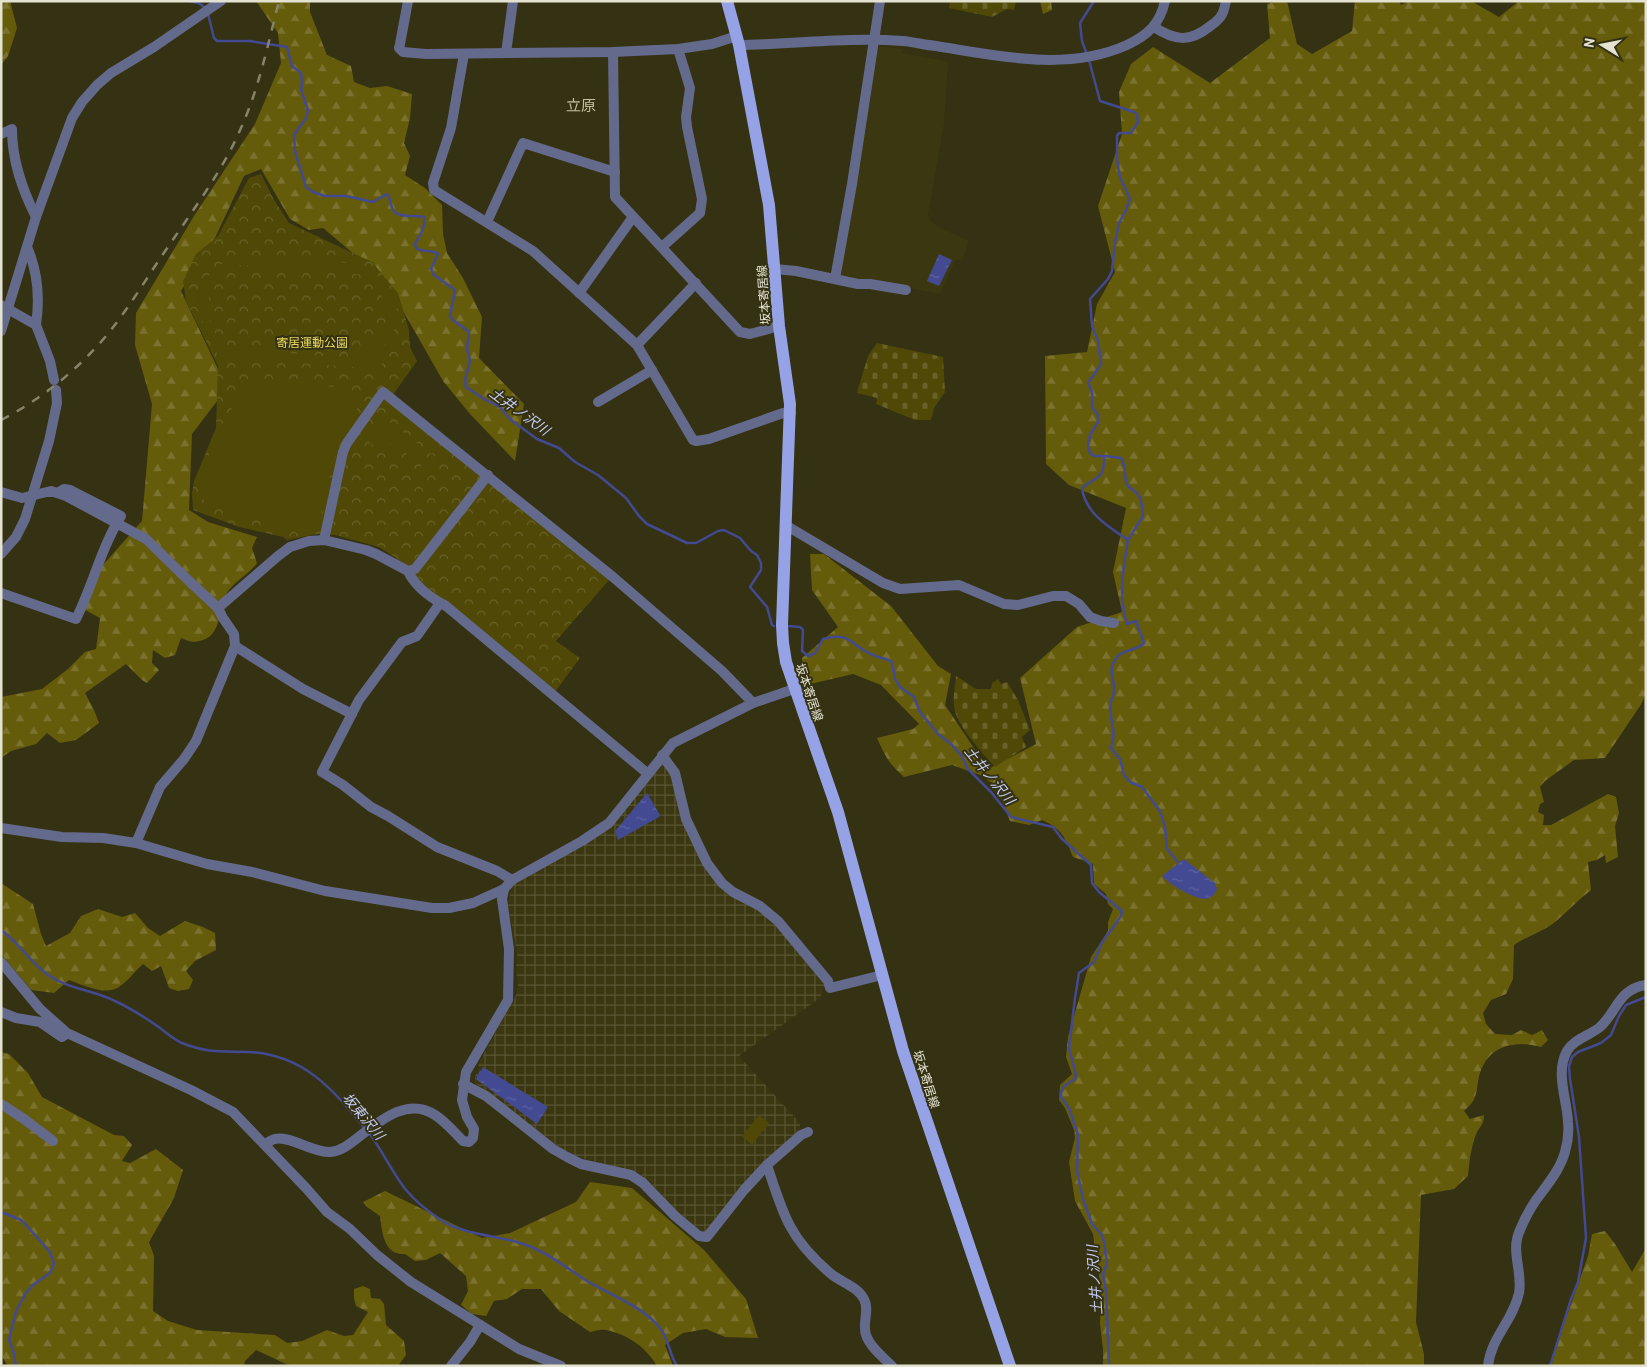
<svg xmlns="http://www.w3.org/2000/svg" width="1647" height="1367" viewBox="0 0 1647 1367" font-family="Barlow,'Noto Sans JP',sans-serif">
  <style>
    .built { fill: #3b3710 }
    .industrial { fill: url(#industrial-grid) }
    .forest { fill: url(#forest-firs) }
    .cemetery { fill: url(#cemetery-stones) }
    .park { fill: url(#park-crowns) }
    .pitch { fill: #4f4806; fill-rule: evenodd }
    .water { fill: url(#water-ripples) }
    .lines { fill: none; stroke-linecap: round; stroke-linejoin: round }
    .stream { stroke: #434a92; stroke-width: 2.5 }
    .minor { stroke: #646a8b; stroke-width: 10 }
    .major { stroke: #96a2e6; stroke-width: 12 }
    .rail { stroke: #86836b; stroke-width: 2.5; stroke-dasharray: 9 9; stroke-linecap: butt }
    .labels { text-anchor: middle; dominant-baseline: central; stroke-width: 4; stroke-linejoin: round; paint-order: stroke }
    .street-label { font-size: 12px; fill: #e4e3d1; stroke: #353113 }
    .park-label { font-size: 12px; fill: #e7d859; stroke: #353113 }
    .water-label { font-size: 14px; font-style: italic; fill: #c5cef7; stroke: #353113 }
    .quarter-label { font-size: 15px; fill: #c3c09d; stroke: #353113 }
  </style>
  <defs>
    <pattern id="industrial-grid" width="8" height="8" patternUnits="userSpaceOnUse" patternTransform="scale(1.25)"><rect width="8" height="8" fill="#3b3710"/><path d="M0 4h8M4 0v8" fill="none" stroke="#575432"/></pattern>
    <pattern id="forest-firs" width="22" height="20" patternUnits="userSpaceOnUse" patternTransform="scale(1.25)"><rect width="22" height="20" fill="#645b0b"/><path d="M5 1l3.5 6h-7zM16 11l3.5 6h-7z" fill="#7a722e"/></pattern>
    <pattern id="cemetery-stones" width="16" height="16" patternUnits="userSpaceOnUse" patternTransform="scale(1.25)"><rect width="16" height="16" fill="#4f4806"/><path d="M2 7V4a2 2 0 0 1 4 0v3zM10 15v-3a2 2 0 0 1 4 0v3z" fill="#686229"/></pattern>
    <pattern id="park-crowns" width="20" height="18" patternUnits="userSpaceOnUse" patternTransform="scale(1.25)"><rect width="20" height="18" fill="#4f4806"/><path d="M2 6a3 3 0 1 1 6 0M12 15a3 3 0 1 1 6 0" fill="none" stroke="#686229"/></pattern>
    <pattern id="water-ripples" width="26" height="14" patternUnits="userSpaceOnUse" patternTransform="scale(1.25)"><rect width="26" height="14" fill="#434a92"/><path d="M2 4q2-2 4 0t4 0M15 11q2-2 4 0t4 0" fill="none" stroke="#5e64a0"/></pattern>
  </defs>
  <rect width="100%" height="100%" fill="#353113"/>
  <polygon class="built" points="883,46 902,49 902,53 946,61 948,63 944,124 928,215 930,221 939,227 969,241 962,261 956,259 940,294 872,281 860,281 839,275 876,49"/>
  <polygon class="industrial" points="662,764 666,765 672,775 708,869 773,920 826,982 820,998 739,1056 800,1123 800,1130 752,1176 708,1231 701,1233 679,1215 662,1195 639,1173 570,1155 476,1084 475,1078 479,1063 516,995 518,986 516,969 517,956 515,940 508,908 508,901 514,882 599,835"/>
  <g class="forest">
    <polygon points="1,1 10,1 17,28 8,56 1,65"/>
    <path d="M256,1H310V12L327,55L351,66L354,82L370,88L387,86L412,94L410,118L404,143L410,156L405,175L425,188L442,205L443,234L447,253L463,278L482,317L479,358L524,404L515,461L470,414L443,381L386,281L323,228L309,230L290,219L261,169L244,176L215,238L181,291L227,388L192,434L189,510L208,522L257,537L252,548L257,563C249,574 237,580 229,590C217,604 224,633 203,640C194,643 190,642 181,638L175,655L165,658L153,650L152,663L159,670L147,683L142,680L126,664L85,693L94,710L99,723L76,740L60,743L47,733L36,744L11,751L1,758V697L42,689L68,669L85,652L96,649L100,618L85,610L87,583L142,521L152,404L135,345L136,313L194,216L255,124L281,63L278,33Z"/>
    <polygon points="1040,1 1051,1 1052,10 1043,14"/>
    <path d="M1277,1H1287L1297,44L1312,54L1352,31L1355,1H1399L1401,5L1409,1H1471L1499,17L1519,1H1646V694L1640,706L1605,758L1574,760L1545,781L1540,787L1544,802L1540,804L1538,812L1544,815L1543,825H1551L1608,794L1616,797L1619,813L1615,826L1618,857L1606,863L1605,855L1597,860L1588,862L1591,890C1578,900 1567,912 1555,922C1543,932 1527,936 1514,945L1513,979L1506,994L1491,1000L1483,1013L1486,1024L1495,1034L1512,1035L1521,1030L1532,1035L1542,1030L1548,1040L1541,1047C1515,1040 1489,1045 1480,1073C1477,1081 1478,1092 1474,1099C1472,1104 1467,1108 1464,1111L1470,1119L1484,1115C1484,1126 1478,1127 1475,1137C1471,1149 1469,1162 1468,1176L1454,1189L1421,1195L1416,1322L1424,1354V1366H1103V1349L1100,1324L1101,1290L1093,1234L1075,1201L1069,1162L1075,1138L1074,1130L1065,1108L1059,1100L1060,1085L1072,1074L1066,1057L1068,1037L1091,957L1108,931V922L1113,909L1108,904L1106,894L1094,884L1093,864L1073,857C1065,837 1062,829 1042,820L1029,825L1010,821L1000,796L992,783L980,775L952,765L904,777C889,764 885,756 877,738L913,729L919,724L881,685L853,674L802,686V658L838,627L812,590L810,554H824L891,606L938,666L951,674L945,705L988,769L1036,744L1020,678L1077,627L1122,612L1113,572L1126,508L1069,485L1046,464L1045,356L1087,352L1097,304L1115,272L1098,206L1122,134L1119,92L1131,64L1153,47L1210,83L1270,38L1267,4Z"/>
    <path d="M1,883L33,904L41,934L46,946L70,933L81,916L98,909L122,917L135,913L148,928L160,936L185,921L203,927L215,933L216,950L195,961L186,971L193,980L189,989L178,991L169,988L161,966L152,971L143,964C135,971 128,981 119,987C105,996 83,985 69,980L54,993L31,990L1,954Z"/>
    <polygon points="1,1052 9,1054 28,1073 42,1097 114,1135 124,1136 132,1145 122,1161 130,1163 156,1149 183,1170 174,1198 149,1242 154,1256 153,1311 168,1321 197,1330 275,1335 287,1343 302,1341 327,1330 344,1336 353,1335 368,1312 356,1306 354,1298 354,1289 363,1286 370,1289 371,1298 380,1299 384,1304 386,1325 404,1341 406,1355 398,1366 290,1366 256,1350 245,1361 244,1366 8,1366 1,1355"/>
    <path d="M590,1182L632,1188L704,1250L746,1299L758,1338L725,1337L706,1329L683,1333L665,1345L673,1366H657C646,1347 627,1334 606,1330C601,1329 595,1331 590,1332L559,1311L541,1289H522L507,1299L494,1301L486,1316L472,1314L461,1305L468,1291L466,1276L440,1253L426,1260L415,1261L405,1254C384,1256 382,1232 380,1216L367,1207L363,1202L385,1191L482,1238L510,1233L576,1202Z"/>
    <polygon points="1605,1231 1615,1244 1632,1272 1646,1248 1646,1366 1549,1366 1588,1256 1592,1234"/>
  </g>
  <g class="cemetery">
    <polygon points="950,1 1016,1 1014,10 1007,9 992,17 949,8"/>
    <polygon points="877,343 943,357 945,392 934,408 931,420 915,420 876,404 877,398 857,393 868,356"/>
    <path d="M956,676L976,689H991L992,683L998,679L1001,684L1007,682L1018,700L1030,730L1022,737L1026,747L995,767C983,754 959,728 955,711C952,699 955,688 956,676Z"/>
  </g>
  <polygon class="park" points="261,174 273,198 289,223 372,262 398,293 409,330 410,347 417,361 390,399 610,579 556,641 580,658 555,692 424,585 396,558 379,547 335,535 317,534 287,540 283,537 239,527 193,510 192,493 194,481 216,428 218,366 186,301 183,281 196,254 218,236 249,178"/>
  <g class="pitch">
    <path d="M237,255C264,257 290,259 317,261C330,262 343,262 355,264C375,269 392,286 396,306C400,329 388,344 371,358L382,359L381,369L219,357C195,314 184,281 237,255ZM241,265L358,274C389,285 396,326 372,348C365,354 356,356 347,358L235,349C197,334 199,274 241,265Z"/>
    <polygon points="247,380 346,388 357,404 356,417 337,448 318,525 288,530 205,502 197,488 212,446"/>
    <polygon points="386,420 396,427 379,450 369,442"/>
    <polygon points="400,430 410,438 394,460 384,453"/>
    <polygon points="415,442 425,449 409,472 399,464"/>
    <polygon points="431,453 441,461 424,483 414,476"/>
    <polygon points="759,1115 769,1123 752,1145 742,1136"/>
  </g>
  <g class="water">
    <polygon points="939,254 952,260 939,286 927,281"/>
    <polygon points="647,793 660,815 659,817 618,840 615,831"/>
    <path d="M1184,859L1215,883L1217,889C1215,893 1214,896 1209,898C1199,903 1169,884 1162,876Z"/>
    <polygon points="483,1067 548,1107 537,1124 476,1079 480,1070 481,1071"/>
  </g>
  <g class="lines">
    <g class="stream">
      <path d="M189,1C196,3 201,2 205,9"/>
      <path d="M208,14L214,38L217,41H250L287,47L292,66L301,73L302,82L301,89L308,111L306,118L294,135L295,151L306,187L313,192L325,196H346L373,202L387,194C391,199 390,204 393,210C397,218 415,215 424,217C426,228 419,236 415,244L416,248C423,253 432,249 438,254L431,269L434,275L455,290L450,316L453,320L469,332L467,349L470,360L465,381L466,387L484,399L500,407L511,420L537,439L559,448L575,462L598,475L626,498L639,516L647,524L687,543H696L718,531L724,530L740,538L751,551L757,555L761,563V570L750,587L767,607L772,625L774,626"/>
      <polyline points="1087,55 1082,41 1080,23 1094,1"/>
      <path d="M1089,60L1100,101L1134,112L1137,114L1138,122L1131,133H1119L1117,136V161L1120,177L1130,199L1126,210L1119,223L1115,242L1112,271L1108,279L1090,299L1092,326L1098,341L1101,364L1088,383L1092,392V407L1098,415V422L1090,435L1088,445L1090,453L1094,456H1104C1105,480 1096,476 1082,488C1085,513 1109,527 1128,540C1123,570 1118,595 1127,624L1136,621L1144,643C1137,651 1123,649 1117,657C1106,671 1115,678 1114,691C1114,696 1110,700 1110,706C1110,721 1117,733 1111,748L1120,759L1124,775L1130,782L1142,787L1160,811L1165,827L1167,849L1178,862"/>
      <path d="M1105,456L1121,458C1126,466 1124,473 1126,482C1127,489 1136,490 1139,496C1142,501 1142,510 1143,516L1128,540"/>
      <path d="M788,626L800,627L803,630L802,651L808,656L815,653L823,639C852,631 850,646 873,655C879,658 886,658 892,662L895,679L900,687L914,697L920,712L938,734L952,745L961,755L968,769L991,792L1011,817L1053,827L1062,839L1091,865L1092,883L1099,892L1122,911L1121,916L1101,944L1094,962L1079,973L1075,998L1069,1048L1076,1075L1075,1079L1064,1086L1061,1092V1097L1069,1108L1078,1135L1077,1171L1083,1199L1092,1224L1102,1235L1104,1242L1107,1263L1103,1275L1106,1291L1109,1366"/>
      <path d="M1,930C19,943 30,962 48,975C68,989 93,990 115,1001C130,1008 146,1018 160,1028C167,1033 174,1040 182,1043C210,1054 222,1051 249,1052C304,1055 333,1089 365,1129"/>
      <path d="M369,1133C383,1151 392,1173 406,1190C416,1202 429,1212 441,1220C459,1233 496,1236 517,1242C543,1249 565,1267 587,1281C611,1295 642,1306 660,1328C669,1339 669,1354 677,1366"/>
      <polyline points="1,1212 21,1220 26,1225 50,1252 54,1264 50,1273 33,1285 26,1293 16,1311 9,1340 13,1350 16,1366"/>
      <polyline points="1550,1366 1571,1299 1578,1282 1586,1238 1579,1137 1570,1079 1569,1066 1572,1057 1578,1052 1601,1043 1611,1035 1619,1016 1626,1005 1646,997"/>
    </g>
    <g class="minor">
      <polyline points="408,1 400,44 399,48 403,52 426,54 613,52 678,49 712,44 737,36"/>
      <path d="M1154,27C1174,40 1189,43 1209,27C1213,24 1218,21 1221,16C1224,12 1225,6 1226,1"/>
      <path d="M739,45C794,44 848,37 903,41C914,42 925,45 936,46C999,56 1067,72 1127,45C1148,35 1160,24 1165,1"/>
      <polyline points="613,52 615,197 740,332 750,334 779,326"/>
      <polyline points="506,53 513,1"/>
      <polyline points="464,54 451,128 433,183 434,190 533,251 637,345 693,440 696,441 709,439 783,413 791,413"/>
      <path d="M1,134L12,129C12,161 22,189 36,217"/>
      <polyline points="487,222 523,143 615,172"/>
      <path d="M27,247C38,272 40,298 36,325"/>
      <polyline points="662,247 700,213 702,199 687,127 686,117 690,88 678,49"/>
      <polyline points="775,269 796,271 858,284 870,284 906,290"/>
      <polyline points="835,279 852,184 880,1"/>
      <polyline points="579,293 633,217"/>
      <polyline points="1,305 36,325 50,361 54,380"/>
      <polyline points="1,331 36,217 72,118 82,102 97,85 111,73 154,47 221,1"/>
      <polyline points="637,345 696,283"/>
      <polyline points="598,402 652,370"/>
      <polyline points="1,492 22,498 51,491 66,496 146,539 188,580 218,608 278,556 290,547 309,541 324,540 366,550 376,554 408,571 415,569 488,475"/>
      <polyline points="787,526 883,583 900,589 959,585 1004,604 1018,605 1053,596 1066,596 1079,604 1090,617 1101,621 1114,623"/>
      <polyline points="324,540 343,452 347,443 383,392 613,577 722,671 753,703"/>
      <polyline points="1,554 16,537 25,519 49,441 57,403 56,390"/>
      <path d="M408,571C415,587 431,598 446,606L647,773"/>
      <path d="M1,593L76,619C93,585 101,548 121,516L70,490L64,489L59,492"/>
      <polyline points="440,603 417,636 402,642 359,700 322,772 343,785 371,807 388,816 437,847 497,871 512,880"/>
      <polyline points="235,646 303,689 352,714"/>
      <polyline points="662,755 675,773 686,819 707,863 722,883 733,892 760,906 778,921 828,981 830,988 882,975"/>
      <polyline points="1,828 62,837 103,838 136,843 207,864 252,872 325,891 432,908 449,908 473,903 504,889 512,880 582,841 609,823 673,743 753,703 794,689"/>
      <polyline points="136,843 160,787 184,759 196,741 235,646 234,634 223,618 218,608"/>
      <polyline points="1,962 40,1009 67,1033 191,1090 233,1112 306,1188 327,1212 350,1229 377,1255 411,1282 519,1349 561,1366"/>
      <polyline points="1,1012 16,1018 40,1022 62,1037 66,1034"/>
      <polyline points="463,1084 486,1096 553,1149 567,1157 581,1164 631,1175 643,1183 675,1216 699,1236 707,1237 744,1190 767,1165 801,1135 808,1132"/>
      <polyline points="1,1104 24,1119 53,1141"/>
      <path d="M265,1144C268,1143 272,1139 275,1139C289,1135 313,1153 330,1152C342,1151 351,1143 360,1136C381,1120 408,1097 435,1115C446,1122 454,1132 463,1141L469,1142L473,1138L474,1129L467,1117L462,1100L466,1072L508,1000L509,949L502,899L504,889"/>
      <path d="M767,1165C774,1186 780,1207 790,1226C799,1243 816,1261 830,1273C840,1282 857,1286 864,1299C869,1308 864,1320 865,1329C865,1343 883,1357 892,1366"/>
      <polyline points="451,1366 470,1342 480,1325"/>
      <path d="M1488,1366C1491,1337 1513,1321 1519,1293C1523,1272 1510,1251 1520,1230C1524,1220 1530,1209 1536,1200C1547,1185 1560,1170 1565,1152C1568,1142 1569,1132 1568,1122C1567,1099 1555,1073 1567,1051C1574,1039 1589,1036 1600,1027C1617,1012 1618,989 1646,985"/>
    </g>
    <polyline class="major" points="727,1 739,45 769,205 779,326 790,404 782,625 783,643 786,662 838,812 903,1051 1010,1366"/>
    <path class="rail" d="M1,420C44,398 85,364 114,326C134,300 151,271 170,244C195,207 223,170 241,128C259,88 268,44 279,1"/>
  </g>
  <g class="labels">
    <g class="street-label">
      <text transform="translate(763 295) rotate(-94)">坂本寄居線</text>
      <text transform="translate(810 692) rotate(71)">坂本寄居線</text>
      <text transform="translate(927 1079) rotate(72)">坂本寄居線</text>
    </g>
    <g class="park-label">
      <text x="312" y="342">寄居運動公園</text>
    </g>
    <g class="water-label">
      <text transform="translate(520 411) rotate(36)">土井ノ沢川</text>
      <text transform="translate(990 775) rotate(51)">土井ノ沢川</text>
      <text transform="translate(364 1116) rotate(50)">坂東沢川</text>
      <text transform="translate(1094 1280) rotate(-94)">土井ノ沢川</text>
    </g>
    <g class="quarter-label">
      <text x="581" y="105">立原</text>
    </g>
  </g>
  <rect width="1647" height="1367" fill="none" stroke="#e4e3d1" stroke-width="5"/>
  <g transform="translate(1602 45) rotate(280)" stroke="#353113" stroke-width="4" paint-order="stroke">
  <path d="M0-4L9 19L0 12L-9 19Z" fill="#e4e3d1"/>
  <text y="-8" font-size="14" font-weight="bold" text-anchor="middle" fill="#e4e3d1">N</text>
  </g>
</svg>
